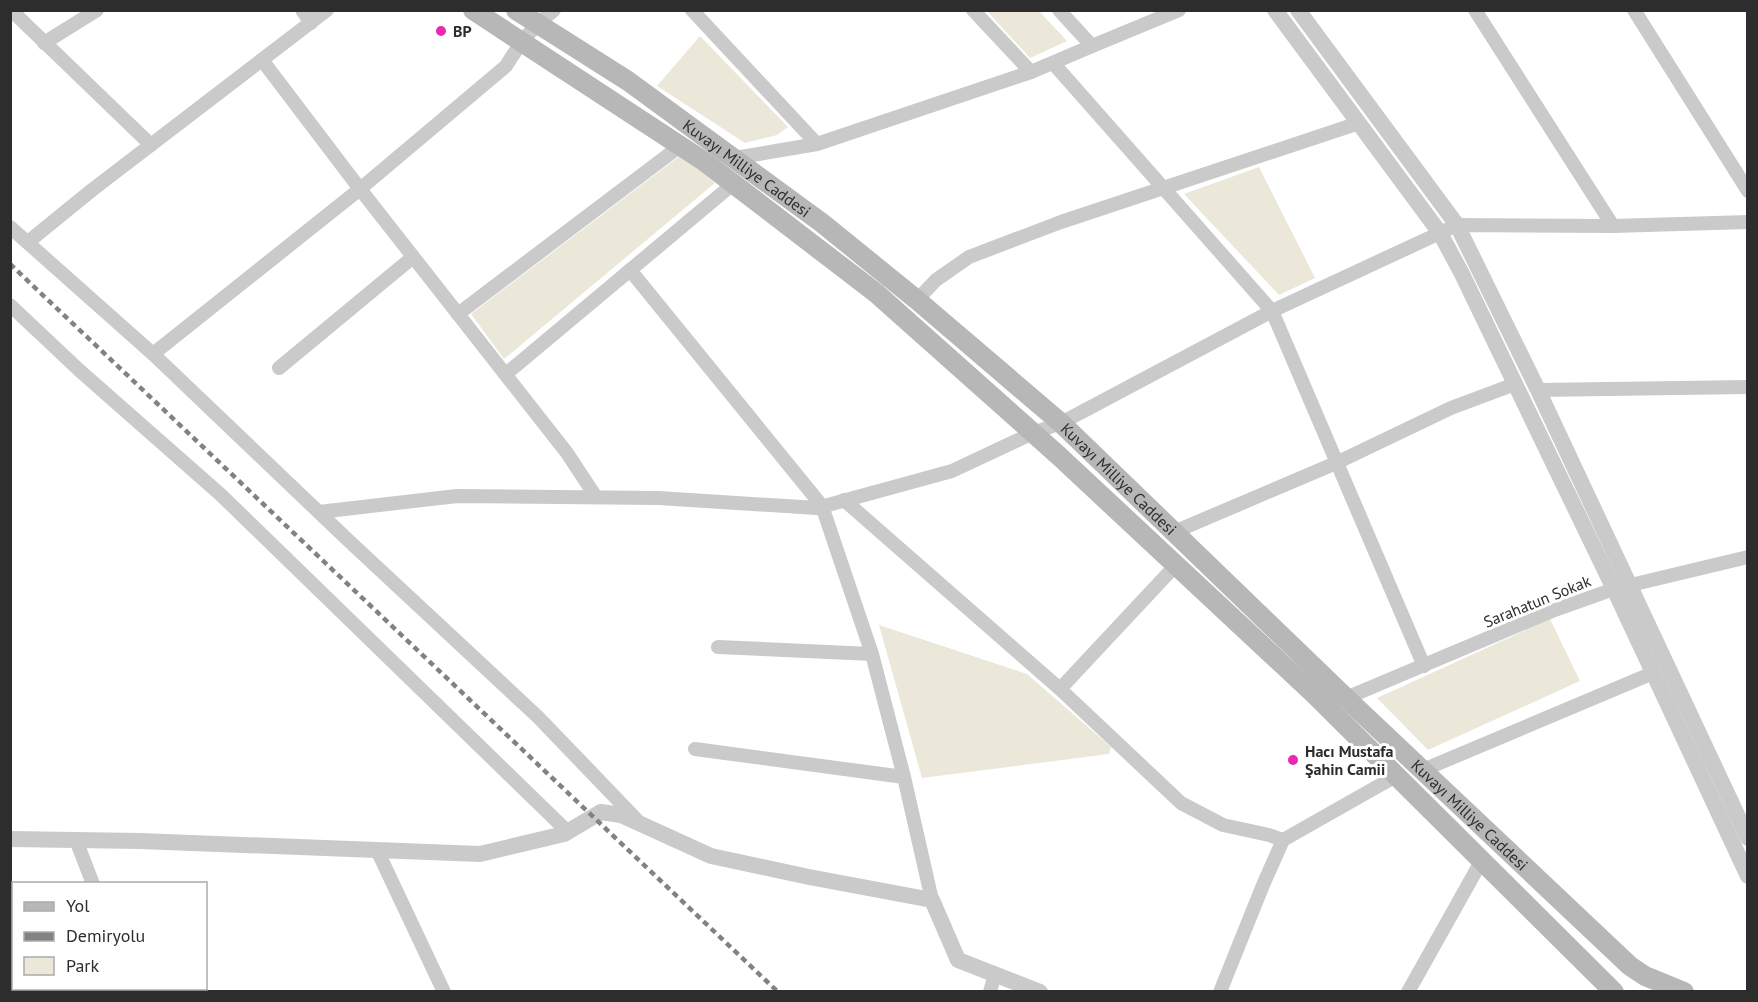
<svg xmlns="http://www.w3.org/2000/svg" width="1758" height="1002" viewBox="0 0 1758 1002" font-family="'PT Sans',sans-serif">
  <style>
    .green { fill: #ebe8d9 }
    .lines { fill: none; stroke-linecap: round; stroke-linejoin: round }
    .minor { stroke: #cacaca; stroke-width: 14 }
    .tertiary { stroke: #cacaca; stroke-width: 16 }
    .secondary { stroke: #b7b7b7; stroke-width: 20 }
    .rail { stroke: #828282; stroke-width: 4.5; stroke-dasharray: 6 4.5; stroke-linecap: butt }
    .poi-dot { fill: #ec27b2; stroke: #fff; stroke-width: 2 }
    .labels { text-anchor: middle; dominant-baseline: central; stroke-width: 6; stroke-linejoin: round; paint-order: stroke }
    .poi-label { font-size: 16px; font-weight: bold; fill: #2d2d2d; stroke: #fff; text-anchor: start }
    .street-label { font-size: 16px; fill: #2d2d2d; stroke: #fff }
  </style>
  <rect width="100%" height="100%" fill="#fff"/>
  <g class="green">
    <polygon points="987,11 1039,11 1067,41 1030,58"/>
    <polygon points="700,36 788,127 777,135 745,143 657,86"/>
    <polygon points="681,155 715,183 504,359 471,314"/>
    <polygon points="1259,167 1315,278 1279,295 1184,194"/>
    <polygon points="1550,619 1580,681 1428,750 1377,698"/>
    <polygon points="879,625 1027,674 1111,747 1109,754 922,778"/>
  </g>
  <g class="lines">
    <g class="minor">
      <polyline points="11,10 151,145"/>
      <polyline points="302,10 311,23"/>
      <polyline points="692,10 817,144"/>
      <polyline points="973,10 1031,72"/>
      <polyline points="1059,10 1092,46"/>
      <polyline points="1475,10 1613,226"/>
      <polyline points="1634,10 1748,191"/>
      <polyline points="44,43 97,10"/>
      <polyline points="262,60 360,189 567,453 596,497"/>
      <polyline points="1053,63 1272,311 1424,666"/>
      <polyline points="735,158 817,144 1031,72 1092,46 1179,10"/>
      <polyline points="10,227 153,354 349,541 538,717 638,821"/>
      <polyline points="28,242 92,190 327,10"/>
      <polyline points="630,270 822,506 872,654 904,777 932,900"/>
      <polyline points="917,300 936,280 969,257 1061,222 1359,123"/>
      <polyline points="10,305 79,370 221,495 568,832"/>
      <polyline points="458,314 680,146"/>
      <path d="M153,354L360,189L506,66C521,41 532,28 554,10"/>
      <polyline points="279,368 413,257"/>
      <polyline points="506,374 733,184"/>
      <polyline points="1538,390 1748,387"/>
      <polyline points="844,500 1060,689 1181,803 1223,825 1269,835 1283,840"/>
      <polyline points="319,512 457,496 658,498 817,508 952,471 1033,433 1061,423 1272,311 1457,225 1613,226 1748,222"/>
      <polyline points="1174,532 1336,463 1451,408 1515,384"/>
      <polyline points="718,647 872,654"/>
      <polyline points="1060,689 1176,565"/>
      <polyline points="1346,698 1552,611 1614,589 1748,557"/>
      <polyline points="695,749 904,777"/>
      <polyline points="1423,770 1653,673"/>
      <polyline points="76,840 93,884"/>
      <polyline points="377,850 444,992"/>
      <polyline points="135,988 136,992"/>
      <polyline points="990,992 995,974"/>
      <polyline points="1220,992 1263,885 1283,840 1396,776"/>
      <polyline points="1408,992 1482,860"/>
    </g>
    <g class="tertiary">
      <polyline points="1275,10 1440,233 1462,274 1614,589 1748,876"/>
      <polyline points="1298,10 1457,225 1538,390 1748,838"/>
      <polyline points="10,839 140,841 480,854 564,834 601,812 621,815 711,856 809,877 932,900 958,960 1040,992"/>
    </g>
    <g class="secondary">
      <polyline points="473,10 705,162 876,293 1059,456 1314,694 1614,992"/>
      <path id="s1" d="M516,10L628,81L822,223L917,300L1061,423L1346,698L1630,966L1645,976L1684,992"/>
    </g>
    <polyline class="rail" points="10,264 778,992"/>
  </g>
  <g class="poi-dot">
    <circle cx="441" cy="31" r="6"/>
    <circle cx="1293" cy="760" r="6"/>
  </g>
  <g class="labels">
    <g class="poi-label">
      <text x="453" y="31">BP</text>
      <text x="1305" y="751">Hacı Mustafa<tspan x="1305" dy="18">Şahin Camii</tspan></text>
    </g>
    <g class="street-label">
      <text stroke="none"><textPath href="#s1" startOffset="280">Kuvayı Milliye Caddesi</textPath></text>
      <text stroke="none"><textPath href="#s1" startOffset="765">Kuvayı Milliye Caddesi</textPath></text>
      <text transform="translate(1537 601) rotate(-22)">Sarahatun Sokak</text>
      <text stroke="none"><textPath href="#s1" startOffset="1251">Kuvayı Milliye Caddesi</textPath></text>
    </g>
  </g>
  <rect width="1758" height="1002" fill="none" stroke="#2d2d2d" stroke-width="24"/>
  <rect x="12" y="882" width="195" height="108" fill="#ffffff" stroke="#ababab" stroke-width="1.5"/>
  <rect x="24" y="902" width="30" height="9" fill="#b7b7b7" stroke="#ababab" stroke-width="1.5"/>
  <text x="66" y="912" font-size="18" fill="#2d2d2d">Yol</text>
  <rect x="24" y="932" width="30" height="9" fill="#828282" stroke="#ababab" stroke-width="1.5"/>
  <text x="66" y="942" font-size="18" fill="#2d2d2d">Demiryolu</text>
  <rect x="24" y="957" width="30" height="18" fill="#ebe8d9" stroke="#ababab" stroke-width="1.5"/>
  <text x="66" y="972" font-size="18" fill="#2d2d2d">Park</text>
</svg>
